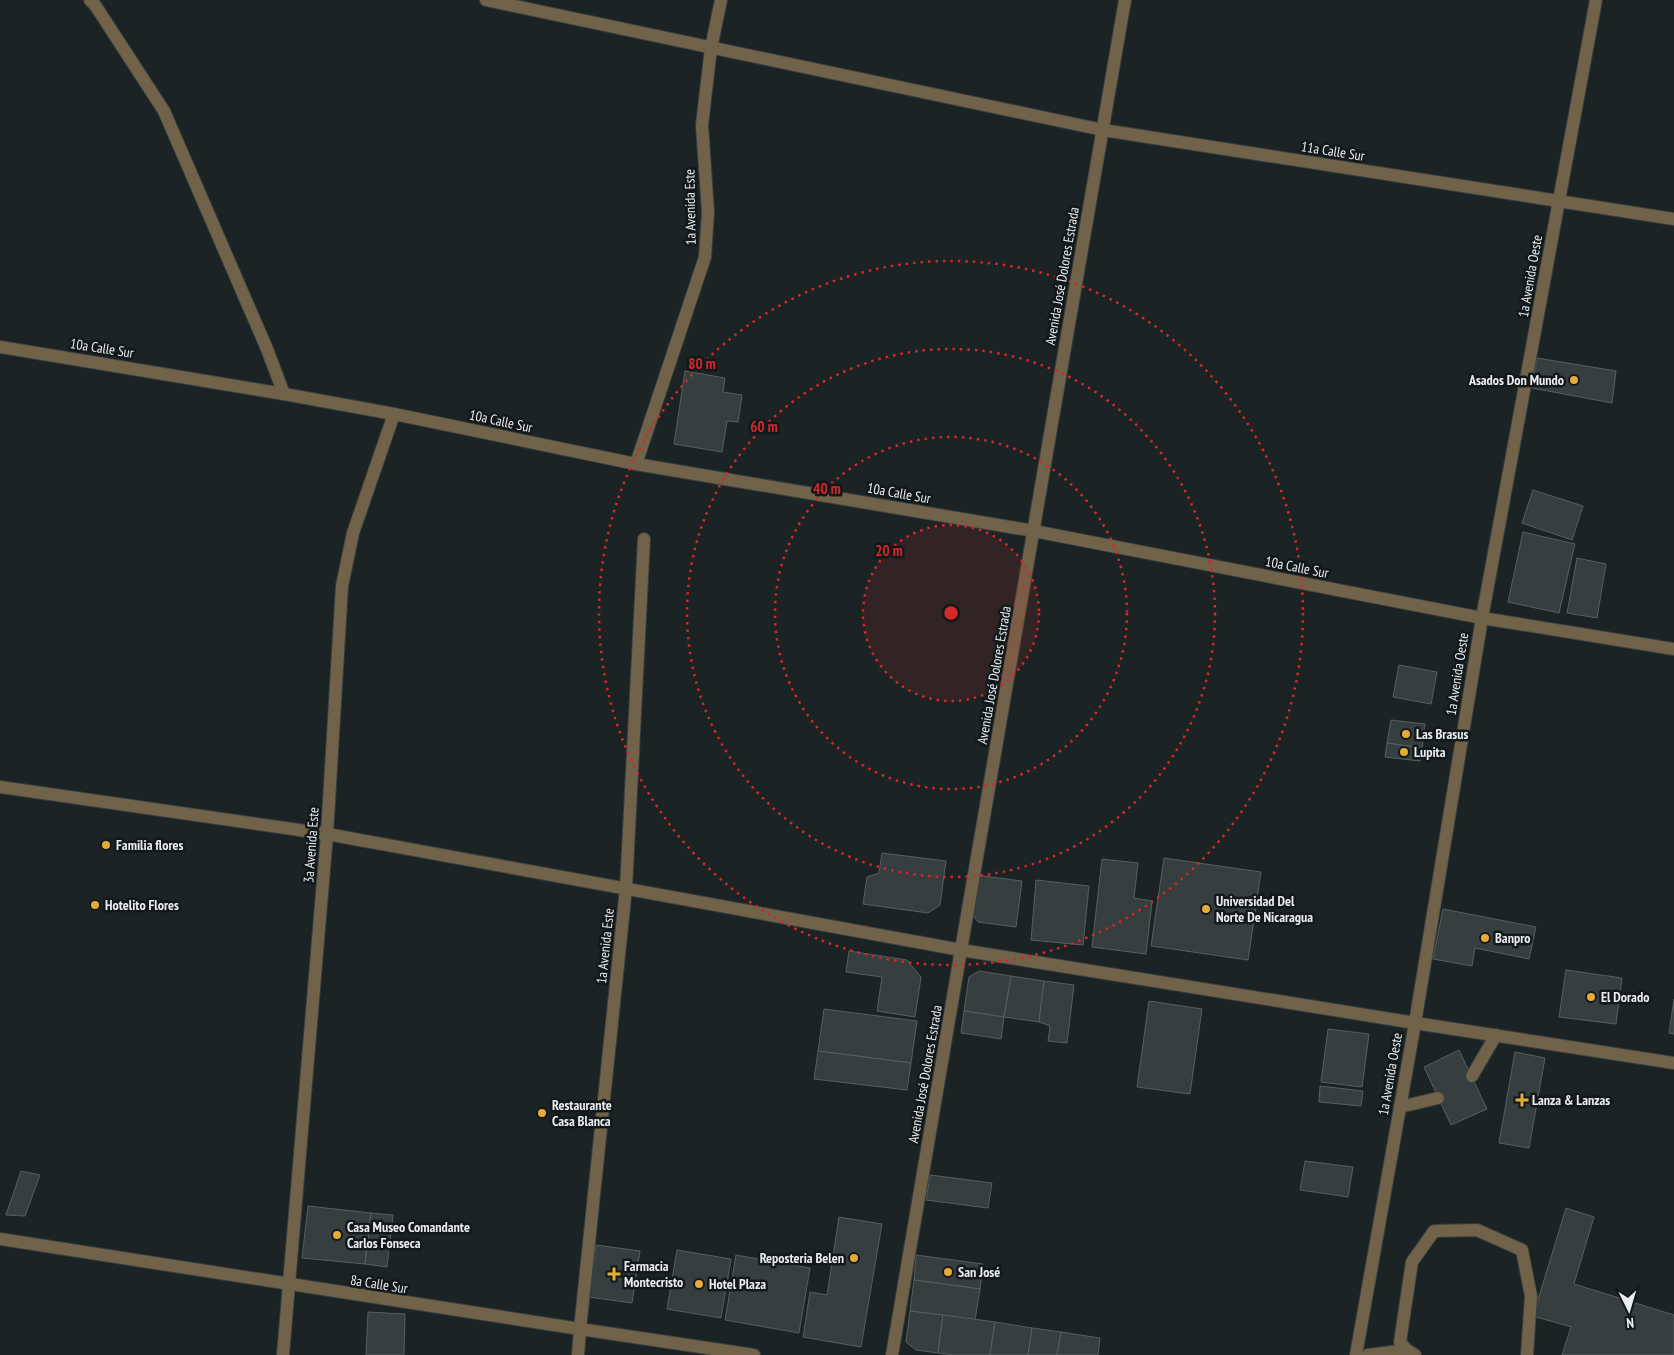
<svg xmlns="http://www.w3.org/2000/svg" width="1674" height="1355" viewBox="0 0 1674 1355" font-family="'PT Sans Narrow',sans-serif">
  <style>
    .building { fill: #373e3f; stroke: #575f60 }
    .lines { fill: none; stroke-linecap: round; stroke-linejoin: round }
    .service-casing { stroke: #393f40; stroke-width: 14 }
    .minor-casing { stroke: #393f40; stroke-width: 14 }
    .tertiary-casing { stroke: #393f40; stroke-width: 14 }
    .service { stroke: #71634a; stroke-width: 12 }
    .minor { stroke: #71634a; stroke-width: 12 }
    .tertiary { stroke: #71634a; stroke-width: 12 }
    .ring { fill: none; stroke: #d62828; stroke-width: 2.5; stroke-dasharray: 2.5 5 }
    .poi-dot { fill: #e6ac36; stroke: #13191a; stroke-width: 2 }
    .labels { text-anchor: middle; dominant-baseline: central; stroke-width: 5; stroke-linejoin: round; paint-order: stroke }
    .street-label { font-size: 14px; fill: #e9edee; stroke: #13191a }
    .poi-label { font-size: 14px; font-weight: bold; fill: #e9edee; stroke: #13191a; text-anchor: start }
    .centre { fill: #d62828; stroke: #13191a; stroke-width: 2.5 }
    .ring-label { font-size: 15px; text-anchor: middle; font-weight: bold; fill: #d62828; stroke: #13191a; stroke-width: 5; stroke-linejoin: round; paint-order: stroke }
  </style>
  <rect width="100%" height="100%" fill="#1c2324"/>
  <g class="building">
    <polygon points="1537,358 1616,371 1612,403 1532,388"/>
    <polygon points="685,371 725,378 723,392 742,395 738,422 727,421 722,452 674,444"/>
    <polygon points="1533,490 1583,506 1572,540 1522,523"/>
    <polygon points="1523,532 1575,544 1559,613 1508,602"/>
    <polygon points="1577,558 1606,564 1597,618 1567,613"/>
    <polygon points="1399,665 1437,672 1431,704 1393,697"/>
    <polygon points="1391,720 1425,724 1422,748 1387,743"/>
    <polygon points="1387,743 1422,748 1420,761 1385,757"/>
    <polygon points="882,853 946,861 940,905 928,913 863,904 867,877 879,873"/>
    <polygon points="1164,858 1261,872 1248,960 1151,946"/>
    <polygon points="1102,859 1138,863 1134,898 1152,901 1146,954 1092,947"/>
    <polygon points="976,875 1022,881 1016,927 978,922 970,911"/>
    <polygon points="1036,880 1089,886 1083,945 1031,940"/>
    <polygon points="1443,909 1536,927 1529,959 1475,948 1472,966 1433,959"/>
    <polygon points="849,951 907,960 921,977 915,1017 877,1011 882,977 846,972"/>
    <polygon points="1566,970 1622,978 1616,1024 1559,1017"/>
    <polygon points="979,971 1011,976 1004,1017 964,1011 969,977"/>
    <polygon points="1011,976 1044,981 1039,1022 1004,1017"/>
    <polygon points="1044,981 1074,985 1067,1043 1048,1041 1050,1026 1039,1022"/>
    <polygon points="1674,999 1674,1034 1669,1033"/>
    <polygon points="1149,1001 1202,1009 1190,1094 1137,1087"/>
    <polygon points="824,1009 917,1021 911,1063 818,1051"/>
    <polygon points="964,1011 1004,1017 1001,1039 961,1033"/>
    <polygon points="1328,1029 1369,1034 1362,1087 1321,1082"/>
    <polygon points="1459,1050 1487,1109 1451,1125 1424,1067"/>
    <polygon points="818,1051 911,1063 907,1090 814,1079"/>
    <polygon points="1515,1052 1545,1058 1529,1148 1499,1143"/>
    <polygon points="1320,1086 1363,1091 1361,1106 1319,1102"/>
    <polygon points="1305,1161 1353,1167 1348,1197 1300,1190"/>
    <polygon points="21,1171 40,1175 25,1216 6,1215"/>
    <polygon points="930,1175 992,1183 988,1208 926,1200"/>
    <polygon points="308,1206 371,1213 365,1264 302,1258"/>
    <polygon points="1566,1208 1594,1217 1574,1284 1674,1315 1674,1355 1562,1355 1571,1327 1533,1316"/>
    <polygon points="371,1213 393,1215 387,1267 365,1264"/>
    <polygon points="839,1217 882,1224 861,1347 803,1337 810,1292 827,1295"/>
    <polygon points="596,1245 640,1251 632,1303 589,1297"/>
    <polygon points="677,1250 731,1259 721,1318 667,1309"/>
    <polygon points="736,1255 810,1268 799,1333 725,1320"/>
    <polygon points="916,1255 983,1264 980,1289 914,1280"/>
    <polygon points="914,1280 980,1289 975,1320 910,1311"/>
    <polygon points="910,1311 943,1315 938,1353 916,1350 906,1342"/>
    <polygon points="368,1312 405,1314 404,1355 366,1355"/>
    <polygon points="943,1315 995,1322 990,1355 954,1355 938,1353"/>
    <polygon points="995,1322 1032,1328 1028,1355 990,1355"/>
    <polygon points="1032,1328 1061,1332 1057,1355 1028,1355"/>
    <polygon points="1061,1332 1100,1338 1098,1355 1057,1355"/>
  </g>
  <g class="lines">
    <defs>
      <g id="service">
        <polyline points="1472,1076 1496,1035"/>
        <polyline points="1400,1107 1438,1098"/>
        <polyline points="1368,1355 1407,1350"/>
        <polyline points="1415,1355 1407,1350 1400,1342 1412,1262 1434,1231 1477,1230 1522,1250 1531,1296 1527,1355"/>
      </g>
      <g id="minor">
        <polyline points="90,0 95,5 164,111 267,349 284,394"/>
        <polyline points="486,0 1103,130 1674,219"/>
        <polyline points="0,347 284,394 394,414 636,464 1034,531 1482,618 1674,649"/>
        <polyline points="636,464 705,257 708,212 702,125 711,48 721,0"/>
        <polyline points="0,787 327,834 961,950 1125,0"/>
        <polyline points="1415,1023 1674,1063"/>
        <polyline points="0,1239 580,1329 626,888 644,539"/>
        <polyline points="283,1355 327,834 342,586 353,533 394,414"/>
      </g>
      <g id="tertiary">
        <polyline points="578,1355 580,1329 754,1355"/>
        <polyline points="892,1355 961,950 1415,1023"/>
        <polyline points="1356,1355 1415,1023 1482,618 1596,0"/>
      </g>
    </defs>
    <use href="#service" class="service-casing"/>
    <use href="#minor" class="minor-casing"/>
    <use href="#tertiary" class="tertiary-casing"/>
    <use href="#service" class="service"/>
    <use href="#minor" class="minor"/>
    <use href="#tertiary" class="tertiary"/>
  </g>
  <circle cx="951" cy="613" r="88" fill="#d62828" fill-opacity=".12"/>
  <g class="ring">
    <circle cx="951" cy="613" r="88"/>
    <circle cx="951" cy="613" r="176"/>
    <circle cx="951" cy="613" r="264"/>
    <circle cx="951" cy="613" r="352"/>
  </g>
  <g class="poi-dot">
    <circle cx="1574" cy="380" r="5"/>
    <circle cx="1406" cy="734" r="5"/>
    <circle cx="1404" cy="752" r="5"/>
    <circle cx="106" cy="845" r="5"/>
    <circle cx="95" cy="905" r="5"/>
    <circle cx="1206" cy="909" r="5"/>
    <circle cx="1485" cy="938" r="5"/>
    <circle cx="1591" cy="997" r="5"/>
    <path d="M1519.5 1092.5h5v5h5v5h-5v5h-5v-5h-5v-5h5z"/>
    <circle cx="542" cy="1113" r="5"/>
    <circle cx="337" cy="1235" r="5"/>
    <circle cx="854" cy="1258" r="5"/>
    <circle cx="948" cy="1272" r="5"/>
    <path d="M611.5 1266.5h5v5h5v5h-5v5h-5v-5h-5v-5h5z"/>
    <circle cx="699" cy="1284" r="5"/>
  </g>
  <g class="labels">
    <g class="street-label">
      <text transform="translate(1333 151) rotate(9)">11a Calle Sur</text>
      <text transform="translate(690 207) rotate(-91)">1a Avenida Este</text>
      <text transform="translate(1062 276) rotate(-80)">Avenida José Dolores Estrada</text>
      <text transform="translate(1530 276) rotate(-80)">1a Avenida Oeste</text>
      <text transform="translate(102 348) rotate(9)">10a Calle Sur</text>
      <text transform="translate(501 421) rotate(12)">10a Calle Sur</text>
      <text transform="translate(899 493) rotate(10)">10a Calle Sur</text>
      <text transform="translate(1297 567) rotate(11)">10a Calle Sur</text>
      <text transform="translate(1457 674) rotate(-81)">1a Avenida Oeste</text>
      <text transform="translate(994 675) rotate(-80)">Avenida José Dolores Estrada</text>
      <text transform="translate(311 845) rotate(-86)">3a Avenida Este</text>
      <text transform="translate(605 946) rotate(-84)">1a Avenida Este</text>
      <text transform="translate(925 1074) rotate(-80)">Avenida José Dolores Estrada</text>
      <text transform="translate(1390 1074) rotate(-80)">1a Avenida Oeste</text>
      <text transform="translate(379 1284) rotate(9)">8a Calle Sur</text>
    </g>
    <g class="poi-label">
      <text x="1564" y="380" text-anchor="end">Asados Don Mundo</text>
      <text x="1416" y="734">Las Brasus</text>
      <text x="1414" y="752">Lupita</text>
      <text x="116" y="845">Familia flores</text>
      <text x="1216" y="901">Universidad Del<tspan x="1216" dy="16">Norte De Nicaragua</tspan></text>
      <text x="105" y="905">Hotelito Flores</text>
      <text x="1495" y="938">Banpro</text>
      <text x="1601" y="997">El Dorado</text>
      <text x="1532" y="1100">Lanza &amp; Lanzas</text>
      <text x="552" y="1105">Restaurante<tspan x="552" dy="16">Casa Blanca</tspan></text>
      <text x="347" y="1227">Casa Museo Comandante<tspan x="347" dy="16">Carlos Fonseca</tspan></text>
      <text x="844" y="1258" text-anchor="end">Reposteria Belen</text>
      <text x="624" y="1266">Farmacia<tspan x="624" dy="16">Montecristo</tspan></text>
      <text x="958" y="1272">San José</text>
      <text x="709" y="1284">Hotel Plaza</text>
    </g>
  </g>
  <circle cx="951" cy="613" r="8" class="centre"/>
  <g class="ring-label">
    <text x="702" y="369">80 m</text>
    <text x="764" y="432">60 m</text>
    <text x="827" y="494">40 m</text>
    <text x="889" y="556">20 m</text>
  </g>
  <g transform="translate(1629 1310) rotate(175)" stroke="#13191a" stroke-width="4" paint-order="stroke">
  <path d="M0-4L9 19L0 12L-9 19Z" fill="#e9edee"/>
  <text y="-8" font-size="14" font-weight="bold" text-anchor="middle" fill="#e9edee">N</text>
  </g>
</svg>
